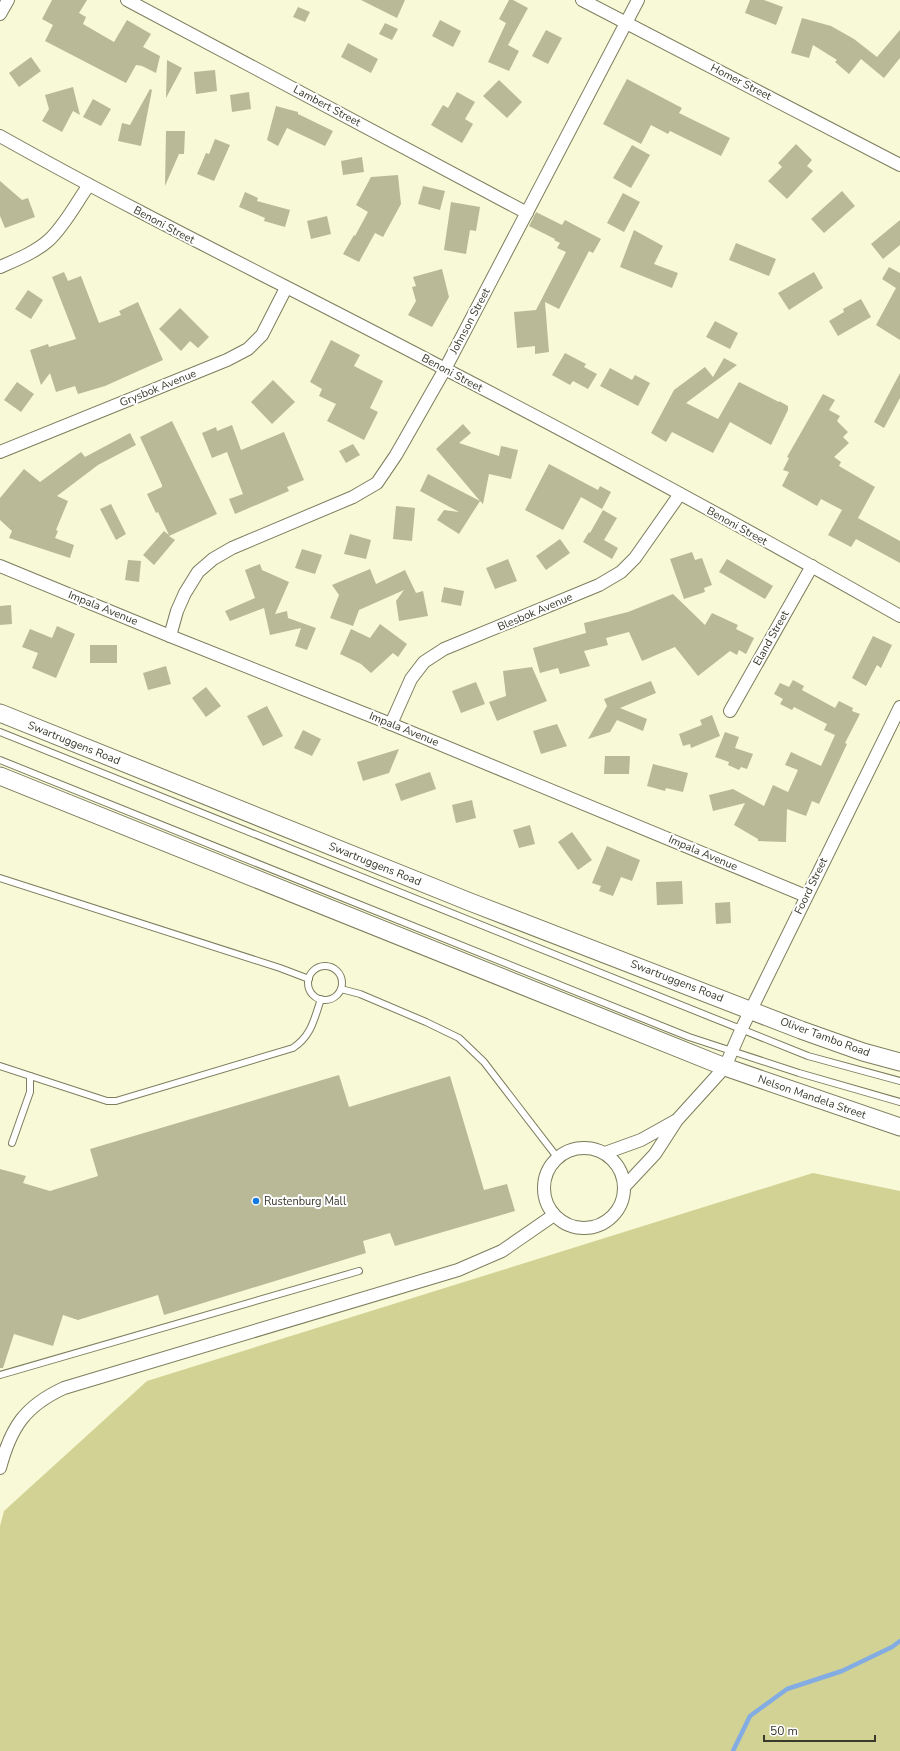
<svg xmlns="http://www.w3.org/2000/svg" width="900" height="1751" viewBox="0 0 900 1751" font-family="'Nunito Sans',sans-serif">
  <style>
    .green { fill: #d2d294 }
    .lines { fill: none; stroke-linecap: round; stroke-linejoin: round }
    .stream { stroke: #83ade2; stroke-width: 4.5 }
    .building { fill: #b9b998 }
    .service-casing { stroke: #7d7d5e; stroke-width: 8 }
    .minor-casing { stroke: #7d7d5e; stroke-width: 14 }
    .secondary-casing { stroke: #7d7d5e; stroke-width: 19 }
    .service { stroke: #fff; stroke-width: 6 }
    .minor { stroke: #fff; stroke-width: 12 }
    .secondary { stroke: #fff; stroke-width: 17 }
    .poi-dot { fill: #1479e2; stroke: #fff; stroke-width: 1.5 }
    .labels { text-anchor: middle; dominant-baseline: central; stroke-width: 4; stroke-linejoin: round; paint-order: stroke }
    .street-label { font-size: 11px; fill: #39392c; stroke: #fff }
    .poi-label { font-size: 11px; fill: #39392c; stroke: #fff; text-anchor: start }
  </style>
  <rect width="100%" height="100%" fill="#f8f9d6"/>
  <polygon class="green" points="813,1173 900,1191 900,1751 0,1751 0,1526 4,1511 147,1381"/>
  <g class="lines">
    <polyline class="stream" points="733,1751 750,1716 787,1689 842,1671 892,1647 900,1641"/>
  </g>
  <g class="building">
    <polygon points="52,0 87,0 79,13 86,17 83,24 114,42 127,20 151,34 143,47 160,56 156,73 142,66 136,65 126,83 45,41 53,25 42,19"/>
    <polygon points="361,0 405,0 397,18"/>
    <polygon points="509,0 513,0 528,8 508,45 519,51 509,71 488,62 506,23 499,19"/>
    <polygon points="750,0 764,0 783,7 776,25 745,13"/>
    <polygon points="298,7 310,12 305,22 293,17"/>
    <polygon points="802,18 831,26 854,39 877,57 900,30 900,58 884,78 861,59 849,74 835,62 837,60 813,45 809,58 791,53"/>
    <polygon points="440,20 461,31 453,47 432,36"/>
    <polygon points="385,23 398,29 392,40 379,34"/>
    <polygon points="546,30 562,38 548,64 532,56"/>
    <polygon points="348,43 378,59 371,73 341,57"/>
    <polygon points="31,57 41,71 19,87 9,73"/>
    <polygon points="167,60 182,68 166,98"/>
    <polygon points="215,70 217,91 196,94 194,72"/>
    <polygon points="627,79 682,108 679,113 730,138 721,156 670,131 668,134 651,125 641,144 603,124"/>
    <polygon points="499,80 522,102 507,118 483,96"/>
    <polygon points="73,87 80,115 73,111 62,132 42,121 49,109 45,95"/>
    <polygon points="150,89 152,90 141,146 118,141 122,123 130,125"/>
    <polygon points="249,92 251,109 232,112 230,95"/>
    <polygon points="457,92 475,102 465,119 473,124 462,143 431,125 443,105 448,108"/>
    <polygon points="93,99 111,109 101,126 83,117"/>
    <polygon points="276,106 298,112 298,114 333,131 325,146 287,128 278,146 267,140"/>
    <polygon points="166,131 185,131 184,154 179,154 165,186"/>
    <polygon points="215,139 230,145 214,181 197,174 206,153 209,154"/>
    <polygon points="796,144 812,160 807,166 813,171 787,199 768,181 782,167 778,163"/>
    <polygon points="632,145 650,155 631,188 613,178"/>
    <polygon points="362,157 364,172 343,175 341,161"/>
    <polygon points="398,175 401,204 383,237 375,233 359,262 343,254 354,235 355,236 368,212 356,205 371,177"/>
    <polygon points="0,181 22,200 28,198 35,217 5,228 0,216"/>
    <polygon points="423,186 445,191 440,210 418,204"/>
    <polygon points="842,191 855,206 824,233 811,219"/>
    <polygon points="245,192 258,198 257,201 290,210 285,227 264,221 265,218 239,207"/>
    <polygon points="623,193 640,202 624,232 607,223"/>
    <polygon points="451,202 480,207 476,231 470,230 466,254 444,250"/>
    <polygon points="536,212 562,225 565,220 601,239 593,253 589,251 559,309 545,302 549,352 535,354 535,346 517,348 514,312 536,310 566,252 557,248 560,243 554,240 555,239 529,226"/>
    <polygon points="327,216 331,234 311,239 307,221"/>
    <polygon points="900,220 900,245 883,259 871,244"/>
    <polygon points="634,230 663,246 654,264 678,273 672,288 620,267"/>
    <polygon points="736,243 776,259 769,276 729,260"/>
    <polygon points="889,267 900,273 900,340 876,325 896,288 882,279"/>
    <polygon points="442,269 449,297 432,327 408,315 416,301 412,287 416,286 413,277"/>
    <polygon points="64,272 68,281 81,276 99,323 121,315 119,311 138,302 163,360 105,386 78,394 75,386 56,392 50,373 41,385 30,350 48,344 49,347 76,339 52,277"/>
    <polygon points="814,272 823,288 789,310 778,293"/>
    <polygon points="28,290 43,300 31,319 15,309"/>
    <polygon points="861,299 871,317 838,336 829,321 844,312 843,309"/>
    <polygon points="180,308 209,337 198,348 190,341 181,351 159,329"/>
    <polygon points="715,321 738,333 730,349 706,337"/>
    <polygon points="331,340 360,355 354,366 383,381 370,408 378,412 364,440 327,421 336,404 319,396 322,389 310,382"/>
    <polygon points="565,353 586,364 584,367 597,374 588,389 573,381 570,385 552,375"/>
    <polygon points="724,358 737,365 686,403 718,419 739,382 779,402 779,401 788,406 788,410 771,445 730,422 713,453 672,432 666,442 651,433 674,390 705,367 713,377"/>
    <polygon points="610,368 632,380 635,375 650,383 638,406 600,386"/>
    <polygon points="900,373 900,398 884,428 874,422"/>
    <polygon points="273,380 295,402 272,424 251,402"/>
    <polygon points="17,382 34,394 21,412 4,400"/>
    <polygon points="823,394 835,400 829,410 840,416 837,421 848,432 843,437 849,443 834,457 841,462 839,466 875,487 858,518 900,541 900,563 856,539 851,547 828,535 842,510 821,499 817,506 782,486 789,472 783,470 789,458 787,457"/>
    <polygon points="172,421 217,514 169,536 175,540 154,565 143,555 164,531 169,535 158,512 156,513 147,494 162,487 162,485 140,437"/>
    <polygon points="463,424 471,433 459,443 499,456 501,446 518,450 511,479 489,474 483,504 480,501 459,534 437,520 444,510 459,512 420,491 428,474 480,501 436,449"/>
    <polygon points="232,425 241,450 284,432 304,480 287,487 289,491 235,514 229,499 243,494 227,452 212,458 202,433 216,427 217,431"/>
    <polygon points="130,433 136,445 98,465 57,496 68,501 56,530 58,531 55,538 74,545 70,558 9,538 12,531 0,520 0,498 24,469 40,482 81,452 85,457"/>
    <polygon points="353,444 360,455 346,463 339,451"/>
    <polygon points="549,464 598,490 600,486 611,492 602,509 581,497 563,530 525,510"/>
    <polygon points="111,504 126,534 116,540 100,509"/>
    <polygon points="396,506 415,508 412,541 393,539"/>
    <polygon points="603,510 617,518 604,540 618,548 612,559 583,542 589,532 590,533"/>
    <polygon points="350,534 371,540 366,559 344,554"/>
    <polygon points="560,539 570,553 546,570 536,556"/>
    <polygon points="302,549 322,555 315,574 295,568"/>
    <polygon points="692,552 695,560 702,558 712,585 704,588 705,592 684,599 670,559"/>
    <polygon points="508,559 517,581 495,589 486,568"/>
    <polygon points="727,559 773,586 765,599 719,572"/>
    <polygon points="128,560 141,561 139,582 125,580"/>
    <polygon points="260,564 262,570 289,582 275,614 287,611 288,618 316,628 307,650 295,646 301,628 270,635 264,608 230,621 225,611 255,598 245,570"/>
    <polygon points="370,569 376,584 405,570 416,593 423,591 428,616 399,621 396,601 404,590 359,610 353,626 330,618 339,595 332,585"/>
    <polygon points="444,587 464,591 461,606 441,602"/>
    <polygon points="673,594 705,625 712,613 738,625 736,629 754,638 746,654 739,650 737,655 730,651 698,676 675,647 642,661 629,632 606,638 608,645 584,651 590,666 560,674 558,668 540,673 533,648 586,633 584,623 628,612"/>
    <polygon points="11,605 12,624 0,625 0,606"/>
    <polygon points="380,624 407,644 398,657 393,653 371,673 361,664 340,654 351,629 370,638"/>
    <polygon points="57,626 75,634 56,678 32,668 38,653 22,647 30,629 52,638"/>
    <polygon points="873,636 892,645 881,668 877,665 866,686 852,678"/>
    <rect x="90" y="645" width="27" height="18"/>
    <polygon points="166,666 171,684 148,690 143,673"/>
    <polygon points="532,667 547,701 497,721 489,702 506,696 503,671"/>
    <polygon points="793,680 804,686 802,690 835,708 839,701 853,708 852,711 860,714 845,743 847,744 819,804 812,801 806,816 787,809 786,842 758,841 758,839 734,825 745,803 713,811 709,795 733,789 764,806 773,785 788,792 798,770 785,765 791,752 821,766 835,735 824,730 827,724 794,707 792,710 780,704 783,699 774,694 780,683 789,687"/>
    <polygon points="651,681 656,693 620,708 647,719 643,731 617,720 610,732 588,739 607,706 604,699"/>
    <polygon points="476,682 485,704 461,713 452,691"/>
    <polygon points="206,687 221,706 206,717 192,698"/>
    <polygon points="267,706 283,736 263,746 247,716"/>
    <polygon points="712,715 720,736 691,748 690,744 683,746 679,734 702,725 700,720"/>
    <polygon points="557,724 567,746 541,754 533,731"/>
    <polygon points="303,730 321,739 312,756 294,748"/>
    <polygon points="725,732 739,737 735,748 753,754 747,769 741,767 739,770 728,765 729,762 715,757"/>
    <polygon points="399,749 389,773 363,781 357,762"/>
    <polygon points="605,756 630,756 629,774 604,774"/>
    <polygon points="653,764 688,773 683,792 666,788 665,791 647,786"/>
    <polygon points="430,772 436,789 401,801 395,784"/>
    <polygon points="472,800 476,818 456,823 452,805"/>
    <polygon points="530,825 535,844 519,848 513,830"/>
    <polygon points="572,832 592,860 578,870 558,842"/>
    <polygon points="607,846 640,860 632,881 621,877 613,896 599,891 601,886 592,883"/>
    <polygon points="682,881 683,904 657,905 656,882"/>
    <polygon points="730,902 731,923 716,924 715,903"/>
    <polygon points="339,1075 349,1107 450,1076 484,1190 507,1184 515,1211 395,1246 390,1233 363,1241 366,1253 164,1315 158,1295 78,1320 63,1315 53,1346 14,1334 3,1368 0,1368 0,1169 26,1176 23,1183 50,1191 98,1176 90,1149"/>
  </g>
  <g class="lines">
    <defs>
      <g id="service">
        <polyline points="0,732 808,1056 900,1081"/>
        <polyline points="0,760 689,1037 799,1073 900,1102"/>
        <polyline points="0,878 280,968 309,979"/>
        <circle cx="325" cy="983" r="17"/>
        <polyline points="341,989 360,994 426,1022 459,1038 484,1062 557,1157"/>
        <path d="M0,1066L107,1101H116L293,1048C312,1035 314,1019 321,999"/>
        <polyline points="12,1143 30,1092 30,1076"/>
        <polyline points="0,1375 359,1271"/>
      </g>
      <g id="minor">
        <polyline points="127,0 527,213"/>
        <polyline points="582,0 900,165"/>
        <polyline points="0,14 8,0"/>
        <path d="M0,136C146,218 297,291 445,369C598,448 750,531 900,616"/>
        <path d="M0,267C16,260 36,252 49,240C65,225 76,203 89,185"/>
        <polyline points="0,452 227,360 248,349 262,335 286,288"/>
        <polyline points="0,566 170,636 391,724 806,896"/>
        <polyline points="170,636 177,611 185,593 198,572 213,559 232,548 353,497 377,483 396,455 445,369 638,0"/>
        <polyline points="730,711 812,566"/>
        <polyline points="391,724 411,679 424,662 444,649 599,585 621,572 635,558 680,494"/>
        <circle cx="584" cy="1188" r="40"/>
        <polyline points="605,1153 641,1140 675,1121"/>
        <polyline points="625,1186 655,1154 677,1120 725,1067 742,1028 900,707"/>
        <path d="M0,1468C11,1427 25,1406 64,1388L458,1270L502,1251L554,1215"/>
      </g>
      <g id="secondary">
        <polyline points="0,713 470,902 801,1030 863,1052 900,1062"/>
        <polyline points="0,776 725,1067 900,1127"/>
      </g>
    </defs>
    <use href="#service" class="service-casing"/>
    <use href="#minor" class="minor-casing"/>
    <use href="#secondary" class="secondary-casing"/>
    <use href="#service" class="service"/>
    <use href="#minor" class="minor"/>
    <use href="#secondary" class="secondary"/>
  </g>
  <circle class="poi-dot" cx="256" cy="1201" r="4"/>
  <g class="labels">
    <g class="street-label">
      <text transform="translate(741 82) rotate(27)">Homer Street</text>
      <text transform="translate(327 106) rotate(28)">Lambert Street</text>
      <text transform="translate(164 225) rotate(28)">Benoni Street</text>
      <text transform="translate(470 321) rotate(-62)">Johnson Street</text>
      <text transform="translate(452 373) rotate(28)">Benoni Street</text>
      <text transform="translate(158 388) rotate(-22)">Grysbok Avenue</text>
      <text transform="translate(737 526) rotate(29)">Benoni Street</text>
      <text transform="translate(103 608) rotate(22)">Impala Avenue</text>
      <text transform="translate(535 612) rotate(-23)">Blesbok Avenue</text>
      <text transform="translate(771 638) rotate(-61)">Eland Street</text>
      <text transform="translate(404 729) rotate(22)">Impala Avenue</text>
      <text transform="translate(74 743) rotate(22)">Swartruggens Road</text>
      <text transform="translate(703 853) rotate(23)">Impala Avenue</text>
      <text transform="translate(375 864) rotate(22)">Swartruggens Road</text>
      <text transform="translate(811 886) rotate(-64)">Foord Street</text>
      <text transform="translate(677 981) rotate(21)">Swartruggens Road</text>
      <text transform="translate(825 1037) rotate(20)">Oliver Tambo Road</text>
      <text transform="translate(812 1097) rotate(19)">Nelson Mandela Street</text>
    </g>
    <g class="poi-label">
      <text x="264" y="1201">Rustenburg Mall</text>
    </g>
  </g>
  <path d="M764 1735v6h111v-6" fill="none" stroke="#39392c" stroke-width="2"/>
  <text x="770" y="1735" font-size="12" fill="#39392c" stroke="#ffffff" stroke-width="3" paint-order="stroke">50 m</text>
</svg>
